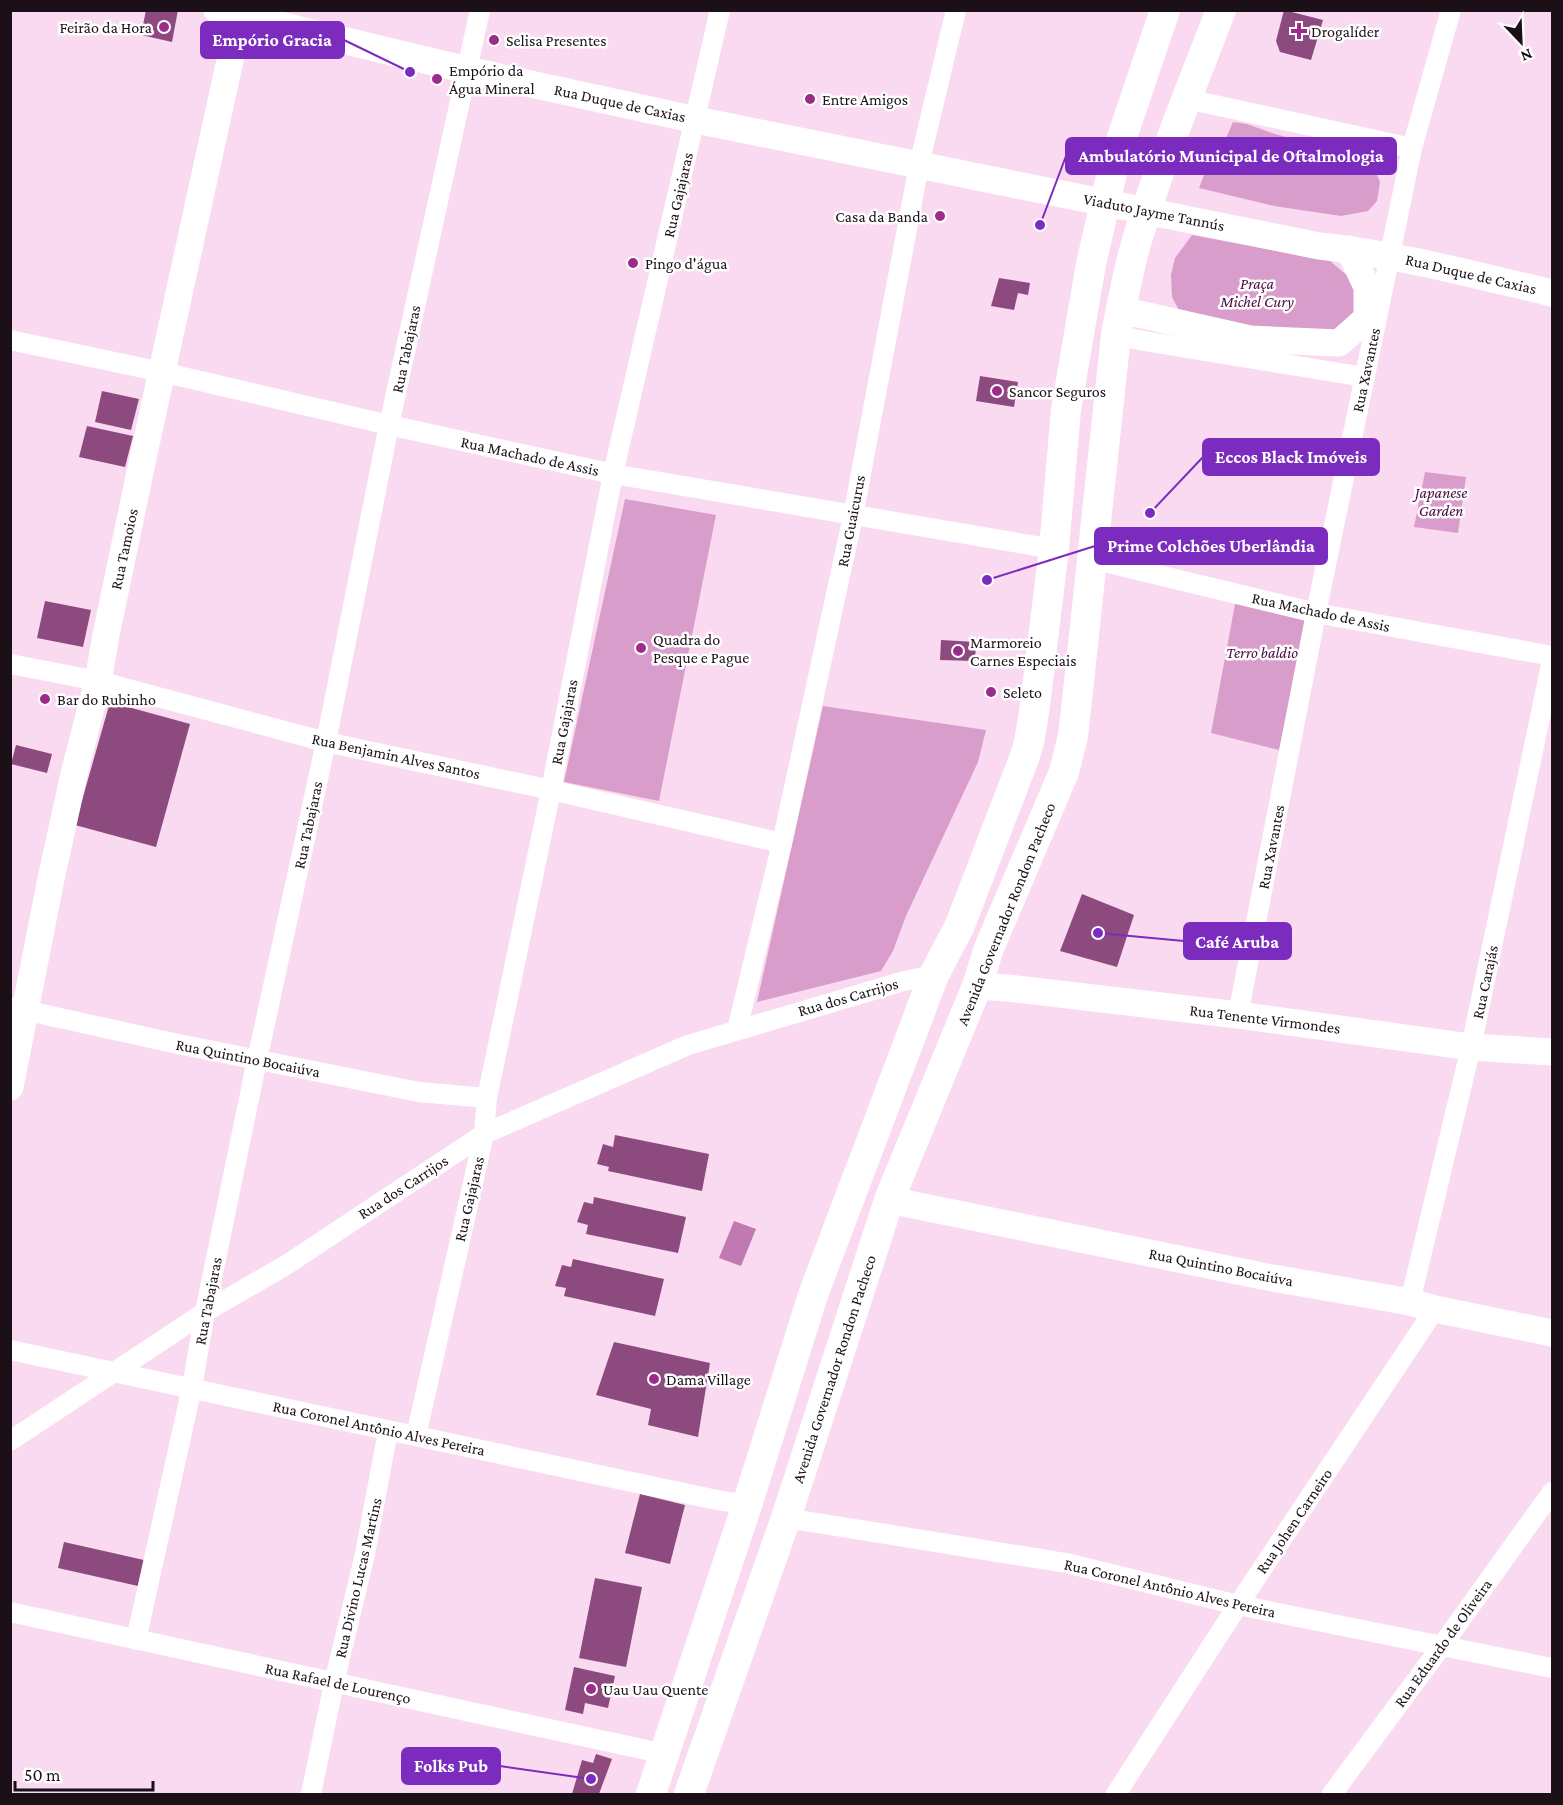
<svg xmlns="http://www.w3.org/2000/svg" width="1563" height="1805" viewBox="0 0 1563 1805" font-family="'Crimson Pro',serif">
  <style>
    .green { fill: #d99dcb }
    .water { fill: #c17ab1 }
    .building { fill: #8d4a7f }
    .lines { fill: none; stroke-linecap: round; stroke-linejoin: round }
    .street { stroke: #fff; stroke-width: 20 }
    .secondary { stroke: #fff; stroke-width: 27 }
    .primary { stroke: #fff; stroke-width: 30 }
    .poi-dot { fill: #9c2c8a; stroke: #fff; stroke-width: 2 }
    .labels { text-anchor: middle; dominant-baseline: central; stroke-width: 5; stroke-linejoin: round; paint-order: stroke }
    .poi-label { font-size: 16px; fill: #1b1018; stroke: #fff; text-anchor: start }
    .street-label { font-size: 16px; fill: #1b1018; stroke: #fff }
    .park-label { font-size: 16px; font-style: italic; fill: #4b0941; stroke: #fff }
    .leader { fill: none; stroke: #7b2cbf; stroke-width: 2 }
    .callout-dot { fill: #7b2cbf; stroke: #fff; stroke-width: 2 }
    .callout { fill: #7b2cbf; stroke: #7b2cbf; stroke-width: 2 }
    .callout-label { font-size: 18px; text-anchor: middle; font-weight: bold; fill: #fff }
  </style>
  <rect width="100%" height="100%" fill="#fadaf1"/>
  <g class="green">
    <polygon points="1233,122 1247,124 1275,134 1332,149 1354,151 1371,161 1380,182 1377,201 1368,211 1341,216 1274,206 1199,188 1207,167 1221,150"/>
    <polygon points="1192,235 1330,261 1349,277 1357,299 1356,320 1339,337 1299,340 1182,316 1172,297 1171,275 1175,258"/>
    <polygon points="1425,472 1466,477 1458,533 1414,527"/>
    <polygon points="625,499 716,515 659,801 564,782"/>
    <polygon points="1236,599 1307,617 1279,750 1211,733"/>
    <polygon points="823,706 986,730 978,762 906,916 893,951 881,971 757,1002"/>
  </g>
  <polygon class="water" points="734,1221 756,1229 741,1266 719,1258"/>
  <g class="building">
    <polygon points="146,10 178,10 172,42 141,35"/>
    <polygon points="1284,10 1323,20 1311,60 1280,52 1276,41"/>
    <polygon points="999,278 1030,283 1028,295 1018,293 1014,310 991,306"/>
    <polygon points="980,376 1018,382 1014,407 976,401"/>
    <polygon points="102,391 139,399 131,430 95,422"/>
    <polygon points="87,426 133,436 125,467 79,457"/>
    <polygon points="45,601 91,610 83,647 37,638"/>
    <polygon points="941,640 976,642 975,661 940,660"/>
    <polygon points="110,702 190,724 156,847 75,825"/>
    <polygon points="16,745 52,754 47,773 11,764"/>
    <polygon points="1082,894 1134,915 1117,967 1060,951"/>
    <polygon points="615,1135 709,1154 702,1191 608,1171 609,1167 597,1164 603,1144 613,1147"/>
    <polygon points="594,1197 686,1217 678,1253 586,1234 588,1225 577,1222 584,1202 593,1204"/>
    <polygon points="573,1259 664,1279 655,1316 564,1296 566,1288 555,1286 562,1265 571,1267"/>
    <polygon points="614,1342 710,1363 698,1437 648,1425 651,1409 596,1395"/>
    <polygon points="640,1494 685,1505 670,1564 625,1553"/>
    <polygon points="64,1542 144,1560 138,1586 58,1568"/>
    <polygon points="595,1578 642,1587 626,1667 579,1658"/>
    <polygon points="574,1667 615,1676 608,1708 585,1703 583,1714 565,1710"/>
    <polygon points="596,1754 612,1759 599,1794 572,1794 582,1760 593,1763"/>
  </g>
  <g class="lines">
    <g class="street">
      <polyline points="1187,99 1412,148"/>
      <polyline points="1116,335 1144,341 1365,377"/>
      <polyline points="10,340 162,372 389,425 613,474 1054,549"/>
      <polyline points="1092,559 1316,613 1552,656"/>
      <polyline points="10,664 98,681 326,742 551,790 782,843"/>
      <polyline points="10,1007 173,1043 419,1092 487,1098"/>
      <polyline points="1238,1015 1316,613 1412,148 1451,10"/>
      <polyline points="737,1030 782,843 853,516 919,165 956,10"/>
      <polyline points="1410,1302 1471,1047 1552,660"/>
      <polyline points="10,1350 717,1500 747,1505"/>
      <polyline points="416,1436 484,1134 487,1098 551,790 613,474 720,10"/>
      <polyline points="10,1441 205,1312 286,1265 484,1134 688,1045 904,981 934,975"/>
      <polyline points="786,1518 1066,1563 1238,1605 1552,1668"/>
      <polyline points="10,1612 665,1754"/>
      <polyline points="136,1640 192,1387 205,1312 257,1060 326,742 389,425 480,10"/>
      <polyline points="311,1794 334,1683 365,1554 388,1431"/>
      <polyline points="1116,1794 1238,1605 1435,1309"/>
      <polyline points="1332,1794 1441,1647 1552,1492"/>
    </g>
    <g class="secondary">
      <path d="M217,10L467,70L696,120L1319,246C1397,254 1475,275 1552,293"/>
      <polyline points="1121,310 1250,339 1339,343 1367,318 1367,287 1349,249"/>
      <polyline points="977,986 1008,988 1238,1015 1471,1047 1552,1052"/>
      <polyline points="10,1087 51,879 74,774 98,681 106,635 143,458 241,10"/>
      <polyline points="889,1200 1267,1277 1410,1302 1435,1309 1552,1333"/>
    </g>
    <g class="primary">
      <polyline points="651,1794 747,1505 813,1295 934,975 960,925 1025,756 1029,742 1034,713 1054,549 1066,410 1091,264 1116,155 1165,10"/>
      <path d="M689,1794L786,1518L889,1200L977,986L989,948L1064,772L1073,736L1075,719L1116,335C1122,303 1128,271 1137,240C1160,162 1192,86 1221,10"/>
    </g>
  </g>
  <g class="poi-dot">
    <circle cx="164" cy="27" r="6"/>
    <path d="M1296 22h6v6h6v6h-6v6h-6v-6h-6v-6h6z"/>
    <circle cx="494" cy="40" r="6"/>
    <circle cx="437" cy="79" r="6"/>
    <circle cx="810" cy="99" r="6"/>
    <circle cx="940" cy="216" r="6"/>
    <circle cx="633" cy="263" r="6"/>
    <circle cx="997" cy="391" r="6"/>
    <circle cx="641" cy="648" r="6"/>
    <circle cx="958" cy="651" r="6"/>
    <circle cx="991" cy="692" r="6"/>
    <circle cx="45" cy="699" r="6"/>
    <circle cx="654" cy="1379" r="6"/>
    <circle cx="591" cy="1689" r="6"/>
  </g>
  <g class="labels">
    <g class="poi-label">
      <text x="152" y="27" text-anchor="end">Feirão da Hora</text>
      <text x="1311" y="31">Drogalíder</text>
      <text x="506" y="40">Selisa Presentes</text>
      <text x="449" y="70">Empório da<tspan x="449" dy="18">Água Mineral</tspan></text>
      <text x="822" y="99">Entre Amigos</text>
      <text x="928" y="216" text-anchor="end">Casa da Banda</text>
      <text x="645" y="263">Pingo d'água</text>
      <text x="1009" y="391">Sancor Seguros</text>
      <text x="653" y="639">Quadra do<tspan x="653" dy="18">Pesque e Pague</tspan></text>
      <text x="970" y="642">Marmoreio<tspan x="970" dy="18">Carnes Especiais</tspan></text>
      <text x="1003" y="692">Seleto</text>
      <text x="57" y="699">Bar do Rubinho</text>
      <text x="666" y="1379">Dama Village</text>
      <text x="603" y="1689">Uau Uau Quente</text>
    </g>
    <g class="street-label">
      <text transform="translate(620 103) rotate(12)">Rua Duque de Caxias</text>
      <text transform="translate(678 195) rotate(-77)">Rua Gajajaras</text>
      <text transform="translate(1154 212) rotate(11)">Viaduto Jayme Tannús</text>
      <text transform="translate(1471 274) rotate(13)">Rua Duque de Caxias</text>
      <text transform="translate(406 349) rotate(-78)">Rua Tabajaras</text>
      <text transform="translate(1366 370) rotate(-78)">Rua Xavantes</text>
      <text transform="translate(530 456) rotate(12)">Rua Machado de Assis</text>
      <text transform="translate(851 521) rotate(-79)">Rua Guaicurus</text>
      <text transform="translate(124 549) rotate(-78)">Rua Tamoios</text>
      <text transform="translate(1321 612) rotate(12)">Rua Machado de Assis</text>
      <text transform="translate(564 722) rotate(-79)">Rua Gajajaras</text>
      <text transform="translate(396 756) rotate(12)">Rua Benjamin Alves Santos</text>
      <text transform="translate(308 825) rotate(-78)">Rua Tabajaras</text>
      <text transform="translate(1271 847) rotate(-79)">Rua Xavantes</text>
      <text transform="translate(1006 914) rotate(-68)">Avenida Governador Rondon Pacheco</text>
      <text transform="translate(1485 982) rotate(-78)">Rua Carajás</text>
      <text transform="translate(848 997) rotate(-16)">Rua dos Carrijos</text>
      <text transform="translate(1265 1019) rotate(7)">Rua Tenente Virmondes</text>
      <text transform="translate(248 1058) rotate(11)">Rua Quintino Bocaiúva</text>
      <text transform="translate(403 1187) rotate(-33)">Rua dos Carrijos</text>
      <text transform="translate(469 1199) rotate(-77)">Rua Gajajaras</text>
      <text transform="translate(1221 1267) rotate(11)">Rua Quintino Bocaiúva</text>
      <text transform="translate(208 1301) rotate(-79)">Rua Tabajaras</text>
      <text transform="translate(834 1369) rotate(-72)">Avenida Governador Rondon Pacheco</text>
      <text transform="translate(379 1428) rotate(12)">Rua Coronel Antônio Alves Pereira</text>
      <text transform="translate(1294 1521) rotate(-56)">Rua Johen Carneiro</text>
      <text transform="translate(358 1578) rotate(-77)">Rua Divino Lucas Martins</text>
      <text transform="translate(1170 1588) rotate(13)">Rua Coronel Antônio Alves Pereira</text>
      <text transform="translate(1443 1643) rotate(-54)">Rua Eduardo de Oliveira</text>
      <text transform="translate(338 1683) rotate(12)">Rua Rafael de Lourenço</text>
    </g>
    <g class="park-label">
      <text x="1257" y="283">Praça<tspan x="1257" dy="18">Michel Cury</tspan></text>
      <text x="1441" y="492">Japanese<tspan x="1441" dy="18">Garden</tspan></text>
      <text x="1262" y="652">Terro baldio</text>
    </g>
  </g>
  <path class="leader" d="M410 72L344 40M1040 225L1066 156M1150 513L1203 457M987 580L1095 546M1098 933L1184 941M591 1779L500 1766"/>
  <g class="callout-dot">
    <circle cx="410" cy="72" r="6"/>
    <circle cx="1040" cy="225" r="6"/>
    <circle cx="1150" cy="513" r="6"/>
    <circle cx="987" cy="580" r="6"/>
    <circle cx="1098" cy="933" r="6"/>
    <circle cx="591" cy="1779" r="6"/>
  </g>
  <g class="callout">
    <rect x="201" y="22" width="143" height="36" rx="6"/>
    <rect x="1066" y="138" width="330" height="36" rx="6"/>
    <rect x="1203" y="439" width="176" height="36" rx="6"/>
    <rect x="1095" y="528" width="232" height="36" rx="6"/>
    <rect x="1184" y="923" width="107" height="36" rx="6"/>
    <rect x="402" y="1748" width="98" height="36" rx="6"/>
  </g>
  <g class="callout-label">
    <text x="272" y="46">Empório Gracia</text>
    <text x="1231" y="162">Ambulatório Municipal de Oftalmologia</text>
    <text x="1291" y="463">Eccos Black Imóveis</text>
    <text x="1211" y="552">Prime Colchões Uberlândia</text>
    <text x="1237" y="948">Café Aruba</text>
    <text x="451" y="1772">Folks Pub</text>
  </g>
  <rect width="1563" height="1805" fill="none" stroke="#1b1018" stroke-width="24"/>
  <g transform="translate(1521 42) rotate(157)" stroke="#ffffff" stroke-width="4.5" paint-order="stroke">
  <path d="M0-4.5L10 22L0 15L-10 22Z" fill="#1b1018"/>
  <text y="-9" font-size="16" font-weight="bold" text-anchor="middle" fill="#1b1018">N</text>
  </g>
  <path d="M15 1781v9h138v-9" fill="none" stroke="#1b1018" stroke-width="3"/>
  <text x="24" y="1781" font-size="18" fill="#1b1018" stroke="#ffffff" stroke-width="4.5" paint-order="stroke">50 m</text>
</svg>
